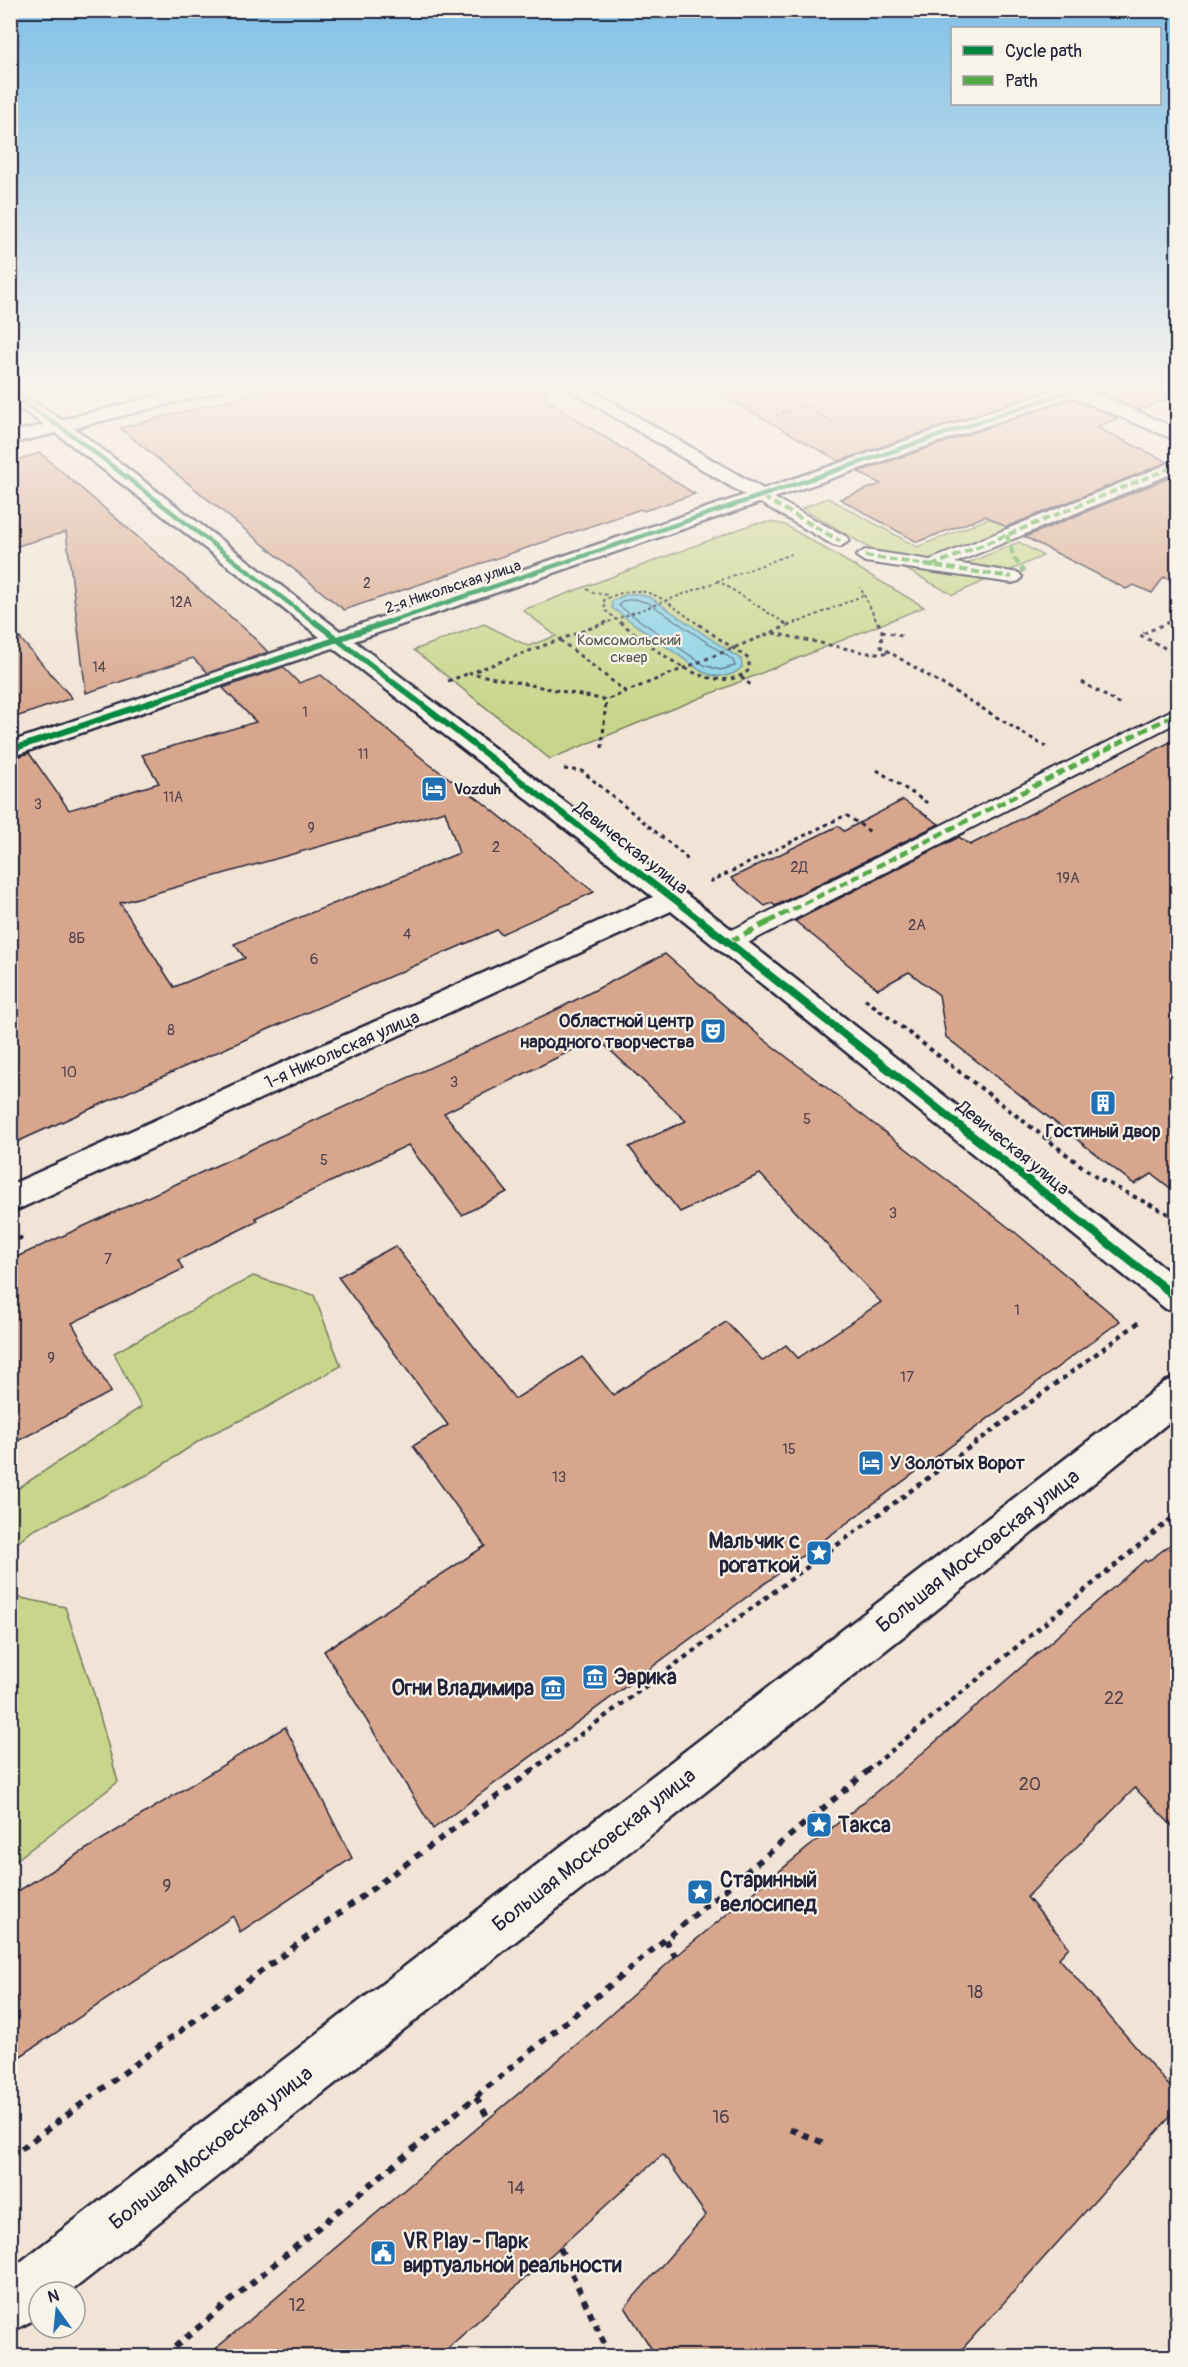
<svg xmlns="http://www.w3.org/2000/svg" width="1188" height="2367" viewBox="0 0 1188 2367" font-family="Pangolin,sans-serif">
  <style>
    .green { fill: #c7d68a; stroke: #747c62; stroke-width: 1.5 }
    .water { fill: #86d1e6; stroke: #5e8ba2; stroke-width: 1.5 }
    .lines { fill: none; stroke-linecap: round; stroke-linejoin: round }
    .shore { stroke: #4a687f; stroke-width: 1.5 }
    .building { fill: #d8a68c; stroke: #22223b; stroke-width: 1.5; fill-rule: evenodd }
    .pedestrian-casing { stroke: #22223b; stroke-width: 4 }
    .minor-casing { stroke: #22223b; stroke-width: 5 }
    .primary-casing { stroke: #22223b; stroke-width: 5 }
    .path-far4 { stroke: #22223b; stroke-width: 2; stroke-dasharray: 3 3; stroke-linecap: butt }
    .path-far3 { stroke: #22223b; stroke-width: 3; stroke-dasharray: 4 4; stroke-linecap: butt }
    .path-far2 { stroke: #22223b; stroke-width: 4; stroke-dasharray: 4.5 4.5; stroke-linecap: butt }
    .path-far1 { stroke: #22223b; stroke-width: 4.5; stroke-dasharray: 5 5; stroke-linecap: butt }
    .path { stroke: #22223b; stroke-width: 6; stroke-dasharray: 7 7; stroke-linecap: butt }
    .pedestrian { fill: #f7f3e8; fill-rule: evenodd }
    .minor { fill: #f7f3e8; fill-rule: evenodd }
    .primary { fill: #f7f3e8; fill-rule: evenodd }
    .quiet-far2 { stroke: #53aa46; stroke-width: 4; stroke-dasharray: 8 4; stroke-linecap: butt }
    .quiet-far1 { stroke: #53aa46; stroke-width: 4.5; stroke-dasharray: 9 4.5; stroke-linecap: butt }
    .quiet { stroke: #53aa46; stroke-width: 6; stroke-dasharray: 11 6; stroke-linecap: butt }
    .cycleway-far3-casing { stroke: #f7f3e8; stroke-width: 7 }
    .cycleway-far2-casing { stroke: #f7f3e8; stroke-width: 9 }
    .cycleway-far1-casing { stroke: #f7f3e8; stroke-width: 11 }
    .cycleway-casing { stroke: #f7f3e8; stroke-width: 13 }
    .cycleway-far3 { stroke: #00873e; stroke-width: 4.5 }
    .cycleway-far2 { stroke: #00873e; stroke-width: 6 }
    .cycleway-far1 { stroke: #00873e; stroke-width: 8 }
    .cycleway { stroke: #00873e; stroke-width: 9 }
    .labels { text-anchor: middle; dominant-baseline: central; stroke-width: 4.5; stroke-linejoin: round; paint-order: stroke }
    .far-number-label { font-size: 14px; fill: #50434f }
    .far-street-label { font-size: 15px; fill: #22223b; stroke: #f7f3e8 }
    .far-park-label { font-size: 15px; fill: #545853; stroke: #f7f3e8 }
    .far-poi-label { font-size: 15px; font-weight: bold; fill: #22223b; stroke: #f7f3e8; text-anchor: start }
    .number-label { font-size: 15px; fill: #50434f }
    .street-label { font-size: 18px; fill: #22223b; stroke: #f7f3e8 }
    .poi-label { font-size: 18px; font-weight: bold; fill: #22223b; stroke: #f7f3e8; text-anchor: end }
    .near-number-label { font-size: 18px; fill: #50434f }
    .near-poi-label { font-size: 21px; font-weight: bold; fill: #22223b; stroke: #f7f3e8; text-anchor: start }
    .near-street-label { font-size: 21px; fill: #22223b; stroke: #f7f3e8 }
  </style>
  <rect width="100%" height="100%" fill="#f1e4d6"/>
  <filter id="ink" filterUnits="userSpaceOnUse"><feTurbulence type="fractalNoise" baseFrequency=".0167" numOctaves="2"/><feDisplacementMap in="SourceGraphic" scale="12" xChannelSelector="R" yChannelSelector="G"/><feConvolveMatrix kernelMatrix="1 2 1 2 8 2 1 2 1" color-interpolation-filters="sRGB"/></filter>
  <g filter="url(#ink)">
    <g class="green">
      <polygon points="1140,459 1159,468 931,560 873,550 802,508 828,498 917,547"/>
      <polygon points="771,522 785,525 924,607 550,759 414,650 484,624 528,646 556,636 523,610 753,524"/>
      <polygon points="1019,542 1043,556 1009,571 963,565"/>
      <polygon points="900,566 989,579 953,595"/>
      <polygon points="253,1276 314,1295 341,1366 262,1410 205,1437 149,1474 32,1531 11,1548 11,1493 141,1407 114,1353"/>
      <polygon points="11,1596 65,1607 94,1694 118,1782 11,1864"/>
    </g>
    <path class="water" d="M627,594H640L651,598L736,656L741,659L742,667C731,679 714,678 701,671L612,608V601Z"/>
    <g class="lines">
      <polygon class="shore" points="634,599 649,603 733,660 735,666 720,670 704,665 619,606 622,601"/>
    </g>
    <g class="building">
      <polygon points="283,386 551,386 543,398 695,494 644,511 641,509 344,610 120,428"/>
      <polygon points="705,386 1051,386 1052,389 839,461"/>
      <polygon points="1082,386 1178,386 1178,395 1139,410"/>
      <polygon points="1072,399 1118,418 1096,427 1168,462 1006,527 986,516 917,542 840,499 881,484 858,472"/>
      <polygon points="40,453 245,629 268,652 208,673 193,658 86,693 66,532 10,548 10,462"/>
      <polygon points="1178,474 1178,584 1164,577 1152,593 1134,585 1126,589 1025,537"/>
      <polygon points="10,627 72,698 10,719"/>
      <path d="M283,667L299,683L321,675L429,764L481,801L594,892L501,934L497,930L262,1032L10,1145V759L29,753L69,810L159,783L142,755L256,722L223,688ZM445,811L459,853L234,944L245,958L174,987L120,903Z"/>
      <polygon points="1178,738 1178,1194 1152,1174 1134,1184 946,1037 939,995 909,972 878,989 795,921 959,837 970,845"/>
      <polygon points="903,800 939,824 775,906 772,903 765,906 731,878 838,826 844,831"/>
      <polygon points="665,954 762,1038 1016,1233 1120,1321 433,1829 324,1651 485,1546 413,1446 448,1425 338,1277 395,1246 515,1399 582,1357 613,1395 726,1322 763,1361 786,1345 798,1358 881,1302 760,1174 680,1212 629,1147 686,1121 597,1038 444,1113 507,1192 462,1215 408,1145 255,1218 258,1221 178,1260 183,1269 72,1323 111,1392 10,1445 10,1260 560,1008"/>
      <polygon points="1178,1539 1178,1832 1135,1788 1027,1897 1069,1947 1059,1958 1178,2096 1178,2108 956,2356 656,2356 625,2307 706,2215 663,2154 439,2356 207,2356 589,2034 675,1957 911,1763 1145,1560 1147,1562"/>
      <polygon points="285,1727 352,1858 240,1932 233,1916 10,2063 10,1896"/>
    </g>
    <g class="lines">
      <defs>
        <g id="pedestrian">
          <polygon points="1178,460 1178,471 955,563 1019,573 1022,577 1019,581 1012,583 865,562 856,556 865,550 930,560"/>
          <polygon points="763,492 847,537 849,541 840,547 833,545 757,501 754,497"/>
          <polygon points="1178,707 1178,722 738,948 729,951 720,948 716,942 720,936"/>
        </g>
        <polygon id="minor" points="198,386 227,386 224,390 74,428 340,631 745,495 563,386 584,386 763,489 1067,386 1079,386 1082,390 1079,394 354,641 739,935 1178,1279 1178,1313 1166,1309 671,911 10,1213 10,1185 653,897 333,648 10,757 10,742 320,637 56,433 10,444 10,433 44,425 10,401 10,388 62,420"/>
        <g id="primary">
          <polygon points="1053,386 1077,386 1178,429 1178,441 1056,390"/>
          <polygon points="1178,1377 1178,1415 924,1620 70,2292 39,2292 39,2317 10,2332 10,2270 1165,1382"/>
        </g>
      </defs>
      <use href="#pedestrian" class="pedestrian-casing"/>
      <use href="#minor" class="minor-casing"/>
      <use href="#primary" class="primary-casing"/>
      <g class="path-far4">
        <polyline points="250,391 270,386"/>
        <polyline points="776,415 803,406 833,422"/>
        <polyline points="717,580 786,624"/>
        <polyline points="587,589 593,593 608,595"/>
        <polyline points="864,595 878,624"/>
        <polyline points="603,624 794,553"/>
        <path d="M622,624L605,610L604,600C647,578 662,600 698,624"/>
        <polyline points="794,624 864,595 860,587"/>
        <polyline points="1166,624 1178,618"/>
      </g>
      <g class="path-far3">
        <polyline points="607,622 470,673 606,700 797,622"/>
        <path d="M620,622C651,645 711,702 749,670V659L695,622"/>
        <polyline points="783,622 788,625"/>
        <polyline points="878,622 882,631 881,647 1046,747"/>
        <polyline points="1169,622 1140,635 1178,655"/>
        <polyline points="882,631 905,637"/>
        <polyline points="773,633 867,653 889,653"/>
        <polyline points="560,640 626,692"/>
        <polyline points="741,677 752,686"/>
        <polyline points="448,681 470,673"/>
        <polyline points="1082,682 1123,706"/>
        <polyline points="602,748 606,700"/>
        <polyline points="564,769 582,771 685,856 689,863"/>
        <polyline points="877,770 929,804"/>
        <polyline points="710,882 846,815 872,833"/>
      </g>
      <g class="path-far2">
        <polyline points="865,999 1096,1177 1178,1219"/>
        <polyline points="1047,1139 1060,1129"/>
        <polyline points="10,1243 23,1237"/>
      </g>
      <g class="path-far1">
        <polyline points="531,1771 1142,1320"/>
        <polyline points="867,1771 1178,1513"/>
      </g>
      <g class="path">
        <polyline points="665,1940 676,1957"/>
        <polyline points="476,2097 488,2118"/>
        <polyline points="790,2129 824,2143"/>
        <polyline points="10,2157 533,1770"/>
        <polyline points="560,2248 610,2356"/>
        <polyline points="164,2356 869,1770"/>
      </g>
      <use href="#pedestrian" class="pedestrian"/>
      <use href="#minor" class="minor"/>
      <use href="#primary" class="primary"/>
      <g class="quiet-far2">
        <polyline points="763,497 840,541"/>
        <polyline points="1007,535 1014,558 1024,572"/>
        <polyline points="865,556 1012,577"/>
        <polyline points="931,566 1178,465"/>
      </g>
      <polyline class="quiet-far1" points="768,922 1178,713"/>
      <polyline class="quiet" points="729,942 771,921"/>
      <defs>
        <g id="cycleway-far3">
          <polyline points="10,393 76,438 316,624"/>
          <polyline points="383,624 1073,390"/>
        </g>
        <g id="cycleway-far2">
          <polyline points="315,622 703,922"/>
          <polyline points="10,750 388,622"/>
        </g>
        <polyline id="cycleway-far1" points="701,921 1177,1298"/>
        <polyline id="cycleway" points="1175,1297 1178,1299"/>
      </defs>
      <use href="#cycleway-far3" class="cycleway-far3-casing"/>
      <use href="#cycleway-far2" class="cycleway-far2-casing"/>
      <use href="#cycleway-far1" class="cycleway-far1-casing"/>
      <use href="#cycleway" class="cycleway-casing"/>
      <use href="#cycleway-far3" class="cycleway-far3"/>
      <use href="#cycleway-far2" class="cycleway-far2"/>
      <use href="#cycleway-far1" class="cycleway-far1"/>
      <use href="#cycleway" class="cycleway"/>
    </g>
  </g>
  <linearGradient id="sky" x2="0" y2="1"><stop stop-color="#81c0e7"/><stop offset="0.54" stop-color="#f9f3ed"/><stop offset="1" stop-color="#f9f3ed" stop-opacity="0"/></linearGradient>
  <rect width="1188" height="717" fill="url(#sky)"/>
  <defs>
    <symbol id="hotel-square" viewBox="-11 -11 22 22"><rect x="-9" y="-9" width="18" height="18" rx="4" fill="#1f6fb2" stroke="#f7f3e8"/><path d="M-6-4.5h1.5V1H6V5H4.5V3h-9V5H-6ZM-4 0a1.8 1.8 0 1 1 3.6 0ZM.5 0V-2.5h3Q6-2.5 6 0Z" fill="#fff"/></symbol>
    <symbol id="theatre-square" viewBox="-11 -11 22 22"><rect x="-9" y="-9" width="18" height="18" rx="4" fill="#1f6fb2" stroke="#f7f3e8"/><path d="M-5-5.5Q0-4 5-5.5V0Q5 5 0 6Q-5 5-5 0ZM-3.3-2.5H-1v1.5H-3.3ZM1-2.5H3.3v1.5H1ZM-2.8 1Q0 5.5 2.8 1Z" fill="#fff"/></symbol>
    <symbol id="building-square" viewBox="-11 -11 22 22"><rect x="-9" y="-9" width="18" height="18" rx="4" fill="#1f6fb2" stroke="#f7f3e8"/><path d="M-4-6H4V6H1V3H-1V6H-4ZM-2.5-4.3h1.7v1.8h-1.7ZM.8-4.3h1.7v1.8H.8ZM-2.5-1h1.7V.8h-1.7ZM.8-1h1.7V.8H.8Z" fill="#fff"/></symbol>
    <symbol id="sight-square" viewBox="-11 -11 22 22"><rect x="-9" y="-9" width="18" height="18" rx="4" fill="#1f6fb2" stroke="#f7f3e8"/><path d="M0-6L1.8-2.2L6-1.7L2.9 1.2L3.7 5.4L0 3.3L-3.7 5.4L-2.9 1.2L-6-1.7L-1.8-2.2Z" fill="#fff"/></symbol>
    <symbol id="museum-square" viewBox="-11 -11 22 22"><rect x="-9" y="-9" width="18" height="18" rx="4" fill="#1f6fb2" stroke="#f7f3e8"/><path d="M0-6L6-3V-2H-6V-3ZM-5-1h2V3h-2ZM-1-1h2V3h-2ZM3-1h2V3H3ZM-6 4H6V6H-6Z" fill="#fff"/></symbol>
    <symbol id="civic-square" viewBox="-11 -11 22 22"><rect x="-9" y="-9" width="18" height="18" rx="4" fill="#1f6fb2" stroke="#f7f3e8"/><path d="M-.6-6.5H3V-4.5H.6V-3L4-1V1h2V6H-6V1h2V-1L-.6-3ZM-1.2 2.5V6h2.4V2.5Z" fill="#fff"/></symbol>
  </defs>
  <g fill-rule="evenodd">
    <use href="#hotel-square" x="419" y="774" width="30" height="30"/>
    <use href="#theatre-square" x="698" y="1016" width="30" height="30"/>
    <use href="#building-square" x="1088" y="1088" width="30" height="30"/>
    <use href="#hotel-square" x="856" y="1448" width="30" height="30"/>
    <use href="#sight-square" x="804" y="1538" width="30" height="30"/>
    <use href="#museum-square" x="580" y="1662" width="30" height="30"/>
    <use href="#museum-square" x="538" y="1673" width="30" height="30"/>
    <use href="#sight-square" x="804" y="1810" width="30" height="30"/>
    <use href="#sight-square" x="685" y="1877" width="30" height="30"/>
    <use href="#civic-square" x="368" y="2238" width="30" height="30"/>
  </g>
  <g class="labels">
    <g class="far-number-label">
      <text x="367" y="583">2</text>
      <text x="181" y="602">12А</text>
      <text x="99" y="667">14</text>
      <text x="305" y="712">1</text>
      <text x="363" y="754">11</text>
      <text x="173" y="797">11А</text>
      <text x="38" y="804">3</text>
      <text x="311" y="828">9</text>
    </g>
    <g class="far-street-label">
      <text transform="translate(453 587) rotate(-18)">2-я Никольская улица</text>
    </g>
    <g class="far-park-label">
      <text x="629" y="640">Комсомольский<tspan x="629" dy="17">сквер</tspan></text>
    </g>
    <g class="far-poi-label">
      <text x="454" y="789">Vozduh</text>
    </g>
    <g class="number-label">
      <text x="496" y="847">2</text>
      <text x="799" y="867">2Д</text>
      <text x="1068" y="878">19А</text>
      <text x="917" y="925">2А</text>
      <text x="407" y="934">4</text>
      <text x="77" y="938">8Б</text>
      <text x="314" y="959">6</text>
      <text x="171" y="1030">8</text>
      <text x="69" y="1072">10</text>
      <text x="454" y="1082">3</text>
      <text x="807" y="1119">5</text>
      <text x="324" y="1160">5</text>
      <text x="893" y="1213">3</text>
      <text x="108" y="1259">7</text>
      <text x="1017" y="1310">1</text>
      <text x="51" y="1358">9</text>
      <text x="907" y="1377">17</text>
      <text x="789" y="1449">15</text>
      <text x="559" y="1477">13</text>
    </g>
    <g class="street-label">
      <text transform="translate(631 848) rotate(38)">Девическая улица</text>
      <text transform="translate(342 1050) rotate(-24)">1-я Никольская улица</text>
      <text transform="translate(1013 1148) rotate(39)">Девическая улица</text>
    </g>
    <g class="poi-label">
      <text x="694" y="1021">Областной центр<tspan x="694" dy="21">народного творчества</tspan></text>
      <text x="1103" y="1131" text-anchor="middle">Гостиный двор</text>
      <text x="890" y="1463" text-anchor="start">У Золотых Ворот</text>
    </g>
    <g class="near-number-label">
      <text x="1114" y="1698">22</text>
      <text x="1030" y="1784">20</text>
      <text x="167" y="1886">9</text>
      <text x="975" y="1992">18</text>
      <text x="721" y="2117">16</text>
      <text x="516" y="2188">14</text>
      <text x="297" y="2305">12</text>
    </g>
    <g class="near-poi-label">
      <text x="800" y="1541" text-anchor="end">Мальчик с<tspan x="800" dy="24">рогаткой</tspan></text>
      <text x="614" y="1677">Эврика</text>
      <text x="534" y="1688" text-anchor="end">Огни Владимира</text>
      <text x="838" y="1825">Такса</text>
      <text x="720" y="1880">Старинный<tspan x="720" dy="24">велосипед</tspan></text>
      <text x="403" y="2241">VR Play - Парк<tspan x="403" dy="24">виртуальной реальности</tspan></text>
    </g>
    <g class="near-street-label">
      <text transform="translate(978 1551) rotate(-38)">Большая Московская улица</text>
      <text transform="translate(594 1850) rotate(-38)">Большая Московская улица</text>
      <text transform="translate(211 2148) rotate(-38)">Большая Московская улица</text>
    </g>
  </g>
  <rect width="1188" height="2367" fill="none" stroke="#f7f3e8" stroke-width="36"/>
  <rect x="18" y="18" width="1152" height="2331" fill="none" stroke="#22223b" stroke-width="2" filter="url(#ink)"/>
  <rect x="951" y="27" width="210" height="78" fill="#f7f3e8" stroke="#a29fa3" stroke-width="1.5"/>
  <rect x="963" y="46" width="30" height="9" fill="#00873e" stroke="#a29fa3" stroke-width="1.5"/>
  <text x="1005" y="57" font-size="18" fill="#22223b">Cycle path</text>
  <rect x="963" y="76" width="30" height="9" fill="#53aa46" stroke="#a29fa3" stroke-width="1.5"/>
  <text x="1005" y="87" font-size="18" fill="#22223b">Path</text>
  <g transform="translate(57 2310) rotate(345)"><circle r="28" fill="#f7f3e8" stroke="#a29fa3" stroke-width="1.5"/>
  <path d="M0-4.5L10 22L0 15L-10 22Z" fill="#1f6fb2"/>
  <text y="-9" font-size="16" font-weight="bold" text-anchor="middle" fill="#22223b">N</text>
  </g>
</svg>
